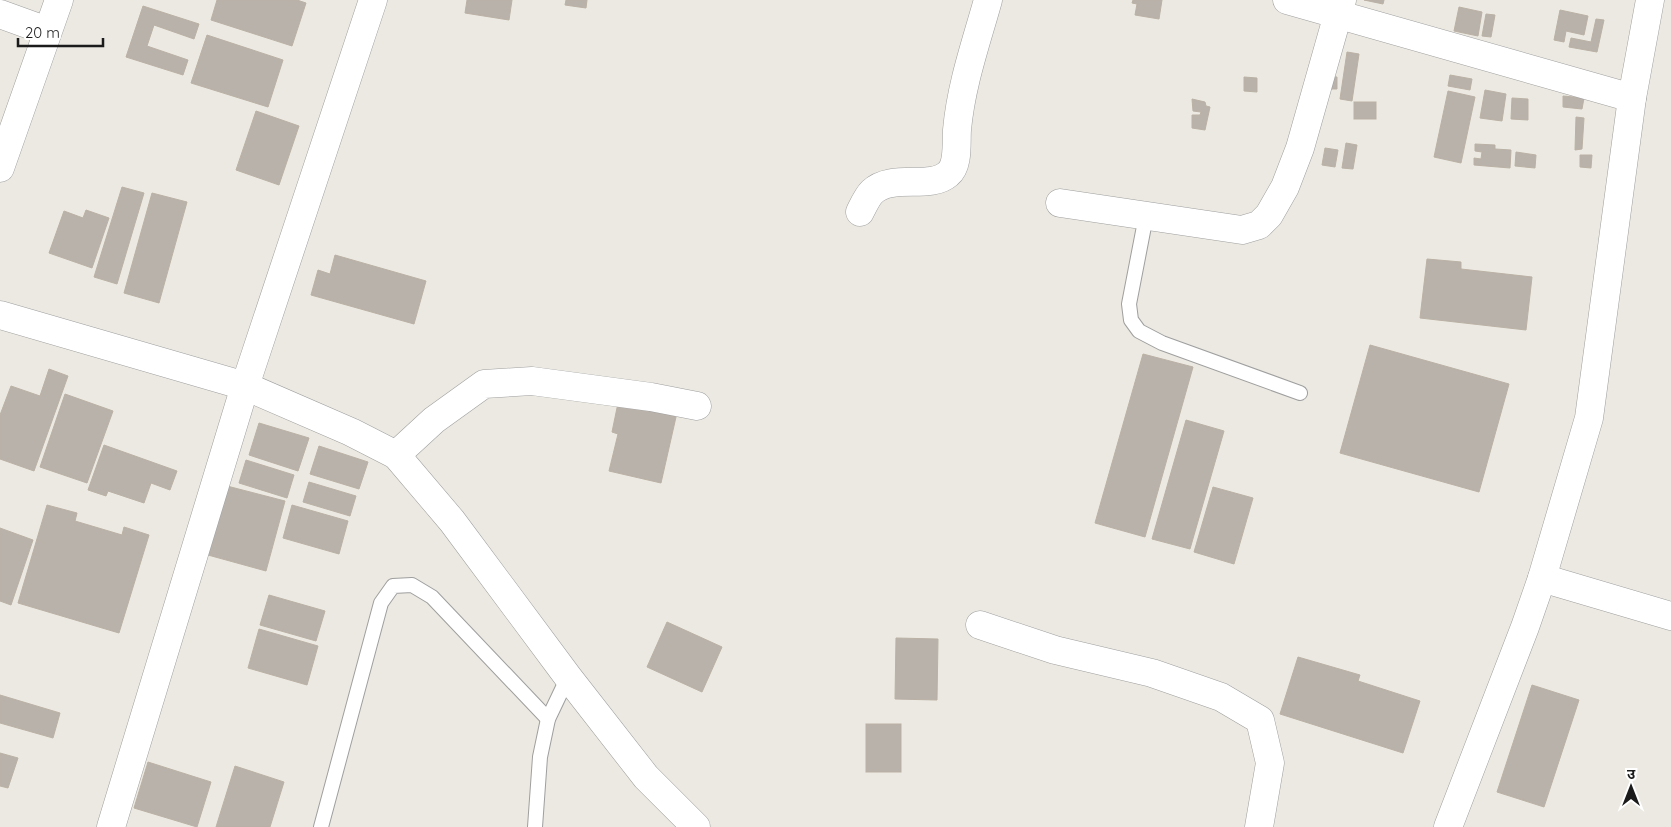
<svg xmlns="http://www.w3.org/2000/svg" width="1671" height="827" viewBox="0 0 1671 827" font-family="Quicksand,'Noto Sans Devanagari',sans-serif">
  <style>
    .building { fill: #b8b2ab; stroke: #bbb1a5 }
    .lines { fill: none; stroke-linecap: round; stroke-linejoin: round }
    .service-casing { stroke: #9f9f9f; stroke-width: 16 }
    .minor-casing { stroke: #9f9f9f; stroke-width: 29 }
    .tertiary-casing { stroke: #9f9f9f; stroke-width: 29 }
    .service { stroke: #fff; stroke-width: 14 }
    .minor { stroke: #fff; stroke-width: 28 }
    .tertiary { stroke: #fff; stroke-width: 28 }
  </style>
  <rect width="100%" height="100%" fill="#ebe9e1"/>
  <g class="building">
    <polygon points="217,0 297,0 306,3 292,46 211,20"/>
    <polygon points="467,0 512,0 509,20 465,13"/>
    <polygon points="566,0 587,0 586,8 565,5"/>
    <polygon points="1133,0 1162,0 1159,19 1135,15 1137,4 1132,3"/>
    <polygon points="1364,0 1384,0 1383,4"/>
    <polygon points="143,6 199,24 194,39 154,25 147,46 188,60 183,75 126,57"/>
    <polygon points="1459,7 1482,12 1478,36 1454,31"/>
    <polygon points="1560,10 1588,16 1584,35 1566,31 1564,42 1554,40"/>
    <polygon points="1486,14 1495,15 1491,37 1482,36"/>
    <polygon points="1596,19 1604,20 1597,52 1569,47 1571,38 1591,42"/>
    <polygon points="207,35 283,60 268,107 191,83"/>
    <polygon points="1347,52 1359,54 1352,101 1340,99"/>
    <polygon points="1450,75 1472,79 1470,90 1448,86"/>
    <polygon points="1323,76 1337,77 1337,89 1323,89"/>
    <polygon points="1244,77 1257,78 1257,92 1244,91"/>
    <polygon points="1485,90 1506,94 1502,121 1480,118"/>
    <polygon points="1448,91 1475,97 1461,163 1434,157"/>
    <polygon points="1563,96 1584,98 1582,109 1563,107"/>
    <polygon points="1512,98 1528,99 1528,120 1511,119"/>
    <polygon points="1192,99 1205,102 1206,106 1210,107 1205,130 1192,128 1192,115 1200,115 1201,112 1193,111"/>
    <rect x="1354" y="102" width="22" height="17"/>
    <polygon points="256,111 299,126 279,185 236,170"/>
    <polygon points="1576,117 1584,118 1582,149 1575,150"/>
    <polygon points="1346,143 1357,145 1353,169 1342,168"/>
    <polygon points="1475,144 1495,145 1495,149 1511,150 1510,168 1474,165 1474,158 1481,159 1482,152 1475,151"/>
    <polygon points="1325,148 1338,150 1335,167 1322,165"/>
    <polygon points="1516,152 1536,155 1535,168 1515,166"/>
    <polygon points="1580,155 1592,155 1591,168 1580,167"/>
    <polygon points="122,187 144,193 117,284 94,277"/>
    <polygon points="152,193 187,202 159,303 124,293"/>
    <polygon points="86,210 109,218 92,268 49,253 64,211 83,218"/>
    <polygon points="335,255 426,281 414,324 311,295 318,270 330,274"/>
    <polygon points="1427,259 1461,262 1461,269 1532,277 1526,330 1420,318"/>
    <polygon points="1370,345 1509,384 1479,492 1340,453"/>
    <polygon points="1143,354 1193,367 1145,537 1095,523"/>
    <polygon points="49,369 68,376 34,471 0,459 0,415 11,386 40,396"/>
    <polygon points="65,394 113,411 87,483 40,467"/>
    <polygon points="618,403 676,417 661,483 609,471 618,434 612,432"/>
    <polygon points="1186,420 1224,431 1190,549 1152,539"/>
    <polygon points="259,423 309,438 298,471 249,455"/>
    <polygon points="104,445 177,471 170,490 151,483 144,503 108,491 106,496 88,490"/>
    <polygon points="319,446 368,462 359,489 310,474"/>
    <polygon points="246,460 294,475 287,498 239,483"/>
    <polygon points="309,482 356,496 350,516 303,502"/>
    <polygon points="227,486 285,501 266,571 208,555"/>
    <polygon points="1213,487 1253,498 1234,564 1194,552"/>
    <polygon points="47,505 77,513 75,521 122,535 124,527 149,535 119,633 18,603"/>
    <polygon points="292,505 348,521 339,554 283,538"/>
    <polygon points="0,528 33,540 11,605 0,601"/>
    <polygon points="269,595 325,611 316,641 260,625"/>
    <polygon points="667,622 722,647 702,692 647,667"/>
    <polygon points="259,629 318,646 307,685 248,668"/>
    <polygon points="896,638 938,639 937,700 895,699"/>
    <polygon points="1298,657 1360,675 1358,681 1420,701 1403,753 1280,714"/>
    <polygon points="1532,685 1579,700 1544,807 1497,792"/>
    <polygon points="0,695 60,713 53,738 0,723"/>
    <rect x="866" y="724" width="35" height="48"/>
    <polygon points="0,753 18,758 8,788 0,786"/>
    <polygon points="148,762 211,782 197,827 134,808"/>
    <polygon points="235,766 284,782 270,827 216,827"/>
  </g>
  <g class="lines">
    <defs>
      <g id="service">
        <polyline points="1146,216 1129,304 1131,320 1139,331 1162,343 1300,393"/>
        <polyline points="321,827 381,603 393,586 412,585 432,597 548,719"/>
        <polyline points="535,827 540,757 548,719 568,677"/>
      </g>
      <g id="minor">
        <polyline points="1287,0 1632,98"/>
        <polyline points="0,14 47,31"/>
        <polyline points="1060,203 1242,230 1259,225 1269,215 1285,187 1300,148 1342,0"/>
        <path d="M860,212C863,206 867,197 872,192C892,173 930,190 948,174C959,165 956,143 957,130C961,85 976,43 988,0"/>
        <polyline points="245,386 373,0"/>
        <polyline points="396,455 434,420 484,384 532,381 651,397 697,406"/>
        <polyline points="1542,578 1671,616"/>
        <polyline points="980,625 1055,650 1152,673 1221,697 1260,720 1270,763 1259,827"/>
      </g>
      <g id="tertiary">
        <polyline points="0,168 59,0"/>
        <polyline points="0,315 245,386 351,432 396,455 452,521 568,677 646,777 696,827"/>
        <polyline points="111,827 245,386"/>
        <polyline points="1448,827 1525,627 1542,578 1589,418 1632,98 1650,0"/>
      </g>
    </defs>
    <use href="#service" class="service-casing"/>
    <use href="#minor" class="minor-casing"/>
    <use href="#tertiary" class="tertiary-casing"/>
    <use href="#service" class="service"/>
    <use href="#minor" class="minor"/>
    <use href="#tertiary" class="tertiary"/>
  </g>
  <g transform="translate(1631 787)" stroke="#ffffff" stroke-width="4" paint-order="stroke">
  <path d="M0-4L9 19L0 12L-9 19Z" fill="#1b1b1b"/>
  <text y="-8" font-size="14" font-weight="bold" text-anchor="middle" fill="#1b1b1b">उ</text>
  </g>
  <path d="M18 38v8h85v-8" fill="none" stroke="#1b1b1b" stroke-width="2.5"/>
  <text x="25" y="38" font-size="15" fill="#1b1b1b" stroke="#ffffff" stroke-width="4" paint-order="stroke">20 m</text>
</svg>
